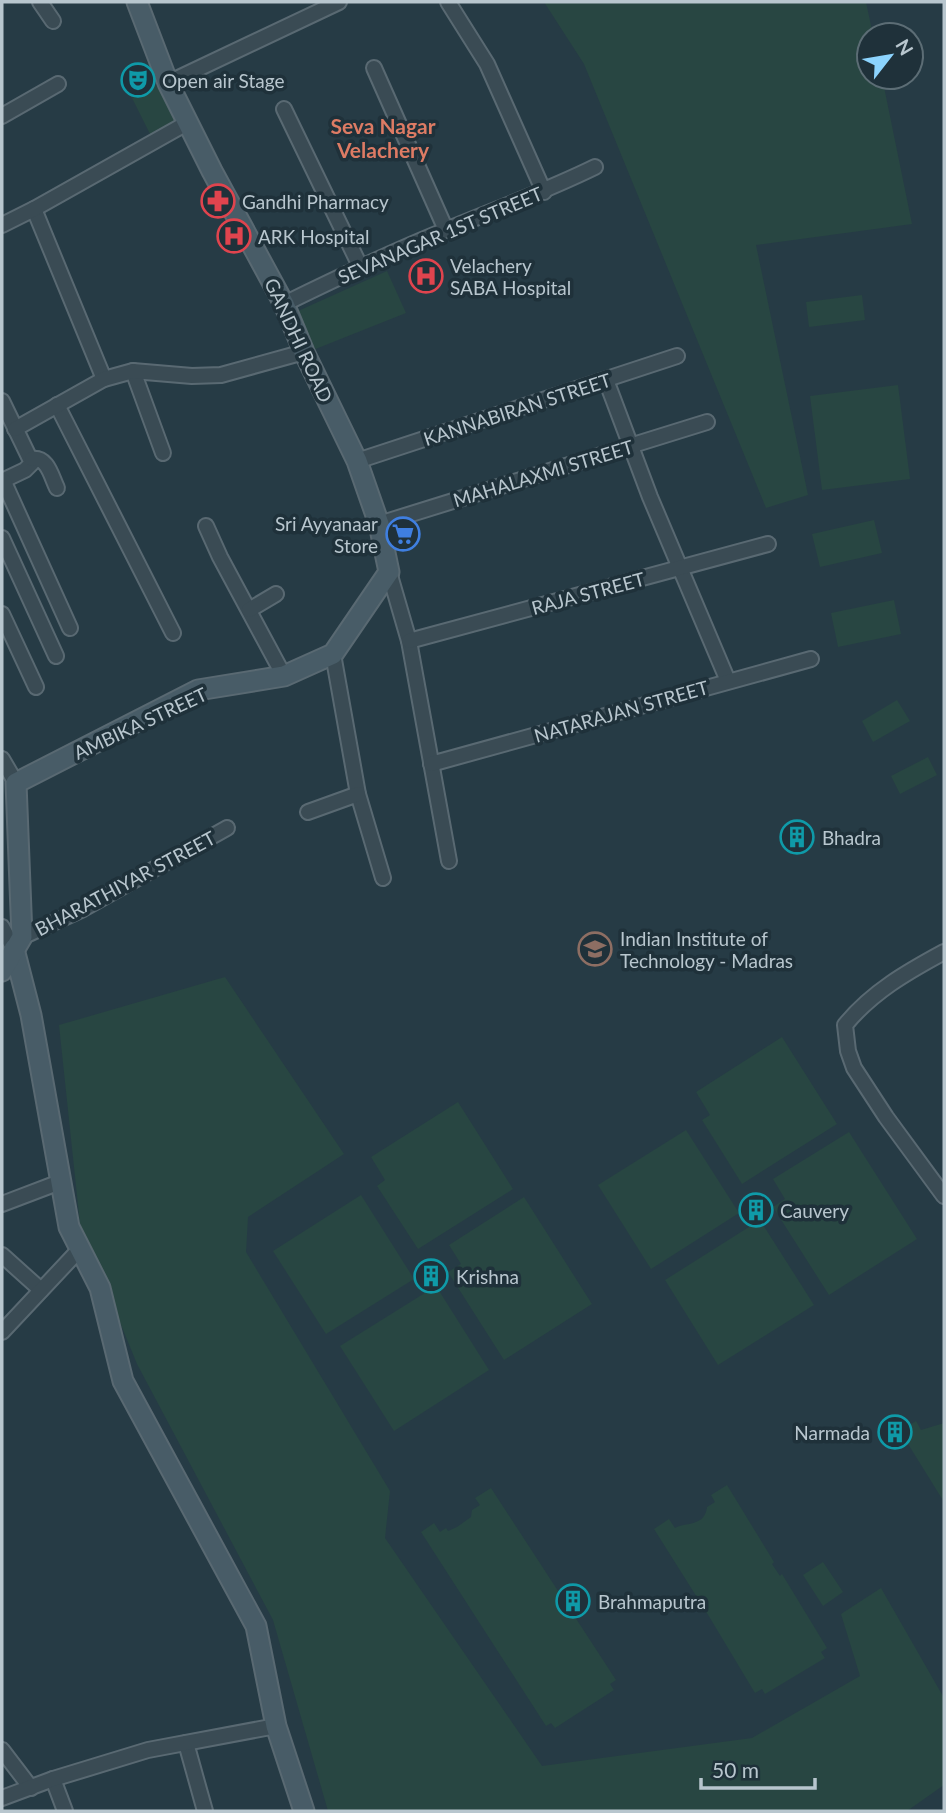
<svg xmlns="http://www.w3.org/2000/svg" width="946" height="1813" viewBox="0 0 946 1813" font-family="Lato,sans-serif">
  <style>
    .green { fill: #284642 }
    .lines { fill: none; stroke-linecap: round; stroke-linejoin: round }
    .street-casing { stroke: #596972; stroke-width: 18 }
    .secondary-casing { stroke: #596972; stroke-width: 23 }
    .street { stroke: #3a4b54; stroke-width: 14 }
    .secondary { stroke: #485c67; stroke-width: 19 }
    .labels { text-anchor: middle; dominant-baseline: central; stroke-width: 7; stroke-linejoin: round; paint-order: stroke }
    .poi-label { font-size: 19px; fill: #b8c6ce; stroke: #1f313a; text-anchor: start }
    .street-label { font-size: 19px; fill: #b8c6ce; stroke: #1f313a }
    .neighbourhood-label { font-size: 21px; font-weight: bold; fill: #dd7b64; stroke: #1f313a }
  </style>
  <rect width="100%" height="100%" fill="#263b45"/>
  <g class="green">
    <polygon points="544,2 866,2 873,35 869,35 869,77 882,77 912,224 756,245 808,495 766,508 584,64"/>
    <polygon points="156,85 180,124 152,138 132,98"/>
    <polygon points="387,271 406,313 313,350 298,311"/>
    <polygon points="862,295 865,320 809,327 806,302"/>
    <polygon points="898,385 910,479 822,490 810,396"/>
    <polygon points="874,520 882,553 820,567 812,534"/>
    <polygon points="894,600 901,634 838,647 831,613"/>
    <polygon points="897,700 910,721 873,742 862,721"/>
    <polygon points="928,757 937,775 900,794 891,776"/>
    <polygon points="225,977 344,1154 248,1217 246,1252 390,1491 385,1538 542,1766 752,1738 860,1676 841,1614 881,1588 944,1698 944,1785 907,1811 328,1811 273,1620 137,1364 80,1224 59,1025"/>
    <polygon points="782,1037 837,1124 742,1184 702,1120 710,1115 696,1092"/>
    <polygon points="458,1102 513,1189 418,1249 377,1186 385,1180 371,1157"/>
    <polygon points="686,1130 739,1213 651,1269 598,1185"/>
    <polygon points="849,1132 917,1239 829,1295 773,1207 785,1199 773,1179"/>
    <polygon points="361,1195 414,1279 326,1334 273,1251"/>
    <polygon points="524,1197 592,1304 504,1360 448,1272 461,1264 449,1245"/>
    <polygon points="760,1220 814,1305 718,1365 665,1280"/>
    <polygon points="436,1286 489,1370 394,1431 340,1346"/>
    <polygon points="916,1421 921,1430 944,1423 944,1502 900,1431"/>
    <path d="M727,1485L774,1562L772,1564L780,1576L782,1574L827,1648L821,1652L825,1658L765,1694L762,1689L755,1693L710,1618L654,1529L669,1519L675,1528C685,1522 705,1527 707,1507L715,1502L711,1495Z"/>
    <polygon points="491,1488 616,1680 610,1684 614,1690 555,1728 551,1723 546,1726 421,1532 434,1523 440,1532 446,1528 448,1531 457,1527 471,1517 472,1510 480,1505 475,1498"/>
    <polygon points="823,1562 843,1592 823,1606 803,1575"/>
  </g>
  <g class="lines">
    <defs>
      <g id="street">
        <polyline points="40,2 53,21"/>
        <polyline points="448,2 487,64 544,192"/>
        <polyline points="374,68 446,230"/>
        <polyline points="168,83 339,2"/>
        <polyline points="284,109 360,266"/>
        <polyline points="2,116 58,84"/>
        <polyline points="34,209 104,379"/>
        <polyline points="2,225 34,209 187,123"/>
        <path d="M284,304C337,278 391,252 446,230C497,209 546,191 595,167"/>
        <polyline points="133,371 163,453"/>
        <polyline points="606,380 650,497 728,681"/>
        <polyline points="2,401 32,463 25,470 2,481"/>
        <polyline points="57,405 173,633"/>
        <polyline points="15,429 104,379 133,371 192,376 221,375 304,352"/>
        <path d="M32,459C48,457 51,476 57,488"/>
        <polyline points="357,461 677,356"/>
        <polyline points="3,480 70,628"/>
        <polyline points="379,524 707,422"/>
        <polyline points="206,526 220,557 284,676"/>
        <polyline points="2,538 56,656"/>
        <polyline points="389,572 409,641 449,861"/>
        <polyline points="249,610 276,594"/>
        <polyline points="2,614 36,687"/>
        <polyline points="409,641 768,544"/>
        <polyline points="333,654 358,794 383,878"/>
        <polyline points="2,759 16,783"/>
        <polyline points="431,764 811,659"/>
        <polyline points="308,812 358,794"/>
        <polyline points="2,927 14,949"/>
        <polyline points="22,937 83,909 227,828"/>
        <path d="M944,952C907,972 872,992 845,1025L848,1051L854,1068L886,1117L944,1196"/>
        <polyline points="2,1204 60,1182"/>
        <polyline points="2,1255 41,1290"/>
        <polyline points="2,1332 79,1250"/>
        <polyline points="186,1743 205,1811"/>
        <polyline points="2,1750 31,1788"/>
        <polyline points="53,1779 65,1811"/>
        <polyline points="2,1798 53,1779 148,1750 276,1726"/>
      </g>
      <g id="secondary">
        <polyline points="14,949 31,1015 69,1227 100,1288 123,1381 256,1626 276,1726 304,1811"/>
        <polyline points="2,971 22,937 16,783 198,690 284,676 333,654 389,572 379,524 357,461 304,352 284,304 212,171 168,83 137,2"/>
      </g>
    </defs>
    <use href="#street" class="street-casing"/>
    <use href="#secondary" class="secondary-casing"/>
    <use href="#street" class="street"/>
    <use href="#secondary" class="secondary"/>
  </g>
  <defs>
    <symbol id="theatre-ring" viewBox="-11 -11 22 22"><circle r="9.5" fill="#1f313a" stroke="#0f9aa8" stroke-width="1.5"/><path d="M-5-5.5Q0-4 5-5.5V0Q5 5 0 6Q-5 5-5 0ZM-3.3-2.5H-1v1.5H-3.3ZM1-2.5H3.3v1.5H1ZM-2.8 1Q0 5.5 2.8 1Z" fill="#0f9aa8"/></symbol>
    <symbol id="pharmacy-ring" viewBox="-11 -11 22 22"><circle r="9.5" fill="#1f313a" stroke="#e0444e" stroke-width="1.5"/><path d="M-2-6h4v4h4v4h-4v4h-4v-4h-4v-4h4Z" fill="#e0444e"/></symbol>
    <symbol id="hospital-ring" viewBox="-11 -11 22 22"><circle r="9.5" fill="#1f313a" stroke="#e0444e" stroke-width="1.5"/><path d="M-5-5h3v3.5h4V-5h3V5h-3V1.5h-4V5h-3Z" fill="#e0444e"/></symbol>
    <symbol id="supermarket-ring" viewBox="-11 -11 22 22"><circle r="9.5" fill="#1f313a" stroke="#3f7fe0" stroke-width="1.5"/><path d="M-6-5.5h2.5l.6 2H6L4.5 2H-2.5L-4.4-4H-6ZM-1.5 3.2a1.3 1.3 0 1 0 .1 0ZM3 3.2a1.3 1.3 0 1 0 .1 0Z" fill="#3f7fe0"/></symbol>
    <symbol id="building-ring" viewBox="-11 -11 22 22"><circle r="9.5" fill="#1f313a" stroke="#0f9aa8" stroke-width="1.5"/><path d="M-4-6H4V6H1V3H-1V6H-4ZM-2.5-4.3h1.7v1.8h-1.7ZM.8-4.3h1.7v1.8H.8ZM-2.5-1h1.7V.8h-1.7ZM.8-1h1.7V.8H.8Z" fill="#0f9aa8"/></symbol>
    <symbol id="university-ring" viewBox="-11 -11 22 22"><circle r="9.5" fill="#1f313a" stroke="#8d6e63" stroke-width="1.5"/><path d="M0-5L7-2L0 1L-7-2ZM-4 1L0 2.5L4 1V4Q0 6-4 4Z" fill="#8d6e63"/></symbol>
  </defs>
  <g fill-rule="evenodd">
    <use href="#theatre-ring" x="119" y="61" width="38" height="38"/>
    <use href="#pharmacy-ring" x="199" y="182" width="38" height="38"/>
    <use href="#hospital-ring" x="215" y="217" width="38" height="38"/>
    <use href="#hospital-ring" x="407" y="257" width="38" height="38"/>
    <use href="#supermarket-ring" x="384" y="515" width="38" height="38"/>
    <use href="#building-ring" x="778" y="818" width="38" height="38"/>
    <use href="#university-ring" x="576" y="930" width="38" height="38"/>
    <use href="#building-ring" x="737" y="1191" width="38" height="38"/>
    <use href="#building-ring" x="412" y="1257" width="38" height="38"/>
    <use href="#building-ring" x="876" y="1413" width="38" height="38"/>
    <use href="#building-ring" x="554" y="1582" width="38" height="38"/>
  </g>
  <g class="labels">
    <g class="poi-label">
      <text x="162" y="80">Open air Stage</text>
      <text x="242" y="201">Gandhi Pharmacy</text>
      <text x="258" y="236">ARK Hospital</text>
      <text x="450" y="265">Velachery<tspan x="450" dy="22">SABA Hospital</tspan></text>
      <text x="378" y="523" text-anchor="end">Sri Ayyanaar<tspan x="378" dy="22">Store</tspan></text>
      <text x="822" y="837">Bhadra</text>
      <text x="620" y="938">Indian Institute of<tspan x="620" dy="22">Technology - Madras</tspan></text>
      <text x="780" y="1210">Cauvery</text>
      <text x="456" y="1276">Krishna</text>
      <text x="870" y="1432" text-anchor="end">Narmada</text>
      <text x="598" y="1601">Brahmaputra</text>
    </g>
    <g class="street-label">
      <text transform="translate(440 235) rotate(-23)">SEVANAGAR 1ST STREET</text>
      <text transform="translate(299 340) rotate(65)">GANDHI ROAD</text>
      <text transform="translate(517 409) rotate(-18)">KANNABIRAN STREET</text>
      <text transform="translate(543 473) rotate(-17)">MAHALAXMI STREET</text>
      <text transform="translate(588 593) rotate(-15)">RAJA STREET</text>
      <text transform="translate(621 711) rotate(-16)">NATARAJAN STREET</text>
      <text transform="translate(140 723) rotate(-25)">AMBIKA STREET</text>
      <text transform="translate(125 883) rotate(-28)">BHARATHIYAR STREET</text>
    </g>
    <g class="neighbourhood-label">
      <text x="383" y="125">Seva Nagar<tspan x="383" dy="24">Velachery</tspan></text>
    </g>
  </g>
  <rect width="946" height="1813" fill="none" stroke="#b8c6ce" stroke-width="7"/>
  <g transform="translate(890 56) rotate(59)"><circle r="33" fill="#1f313a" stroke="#5c6d75" stroke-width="2"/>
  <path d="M0-5L12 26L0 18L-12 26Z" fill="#8cd4fe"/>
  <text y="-10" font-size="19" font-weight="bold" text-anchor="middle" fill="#b8c6ce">N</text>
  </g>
  <path d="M701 1778v10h114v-10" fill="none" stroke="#b8c6ce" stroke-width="3.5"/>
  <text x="712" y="1778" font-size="21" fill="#b8c6ce" stroke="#1f313a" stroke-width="5" paint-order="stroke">50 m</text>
</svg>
